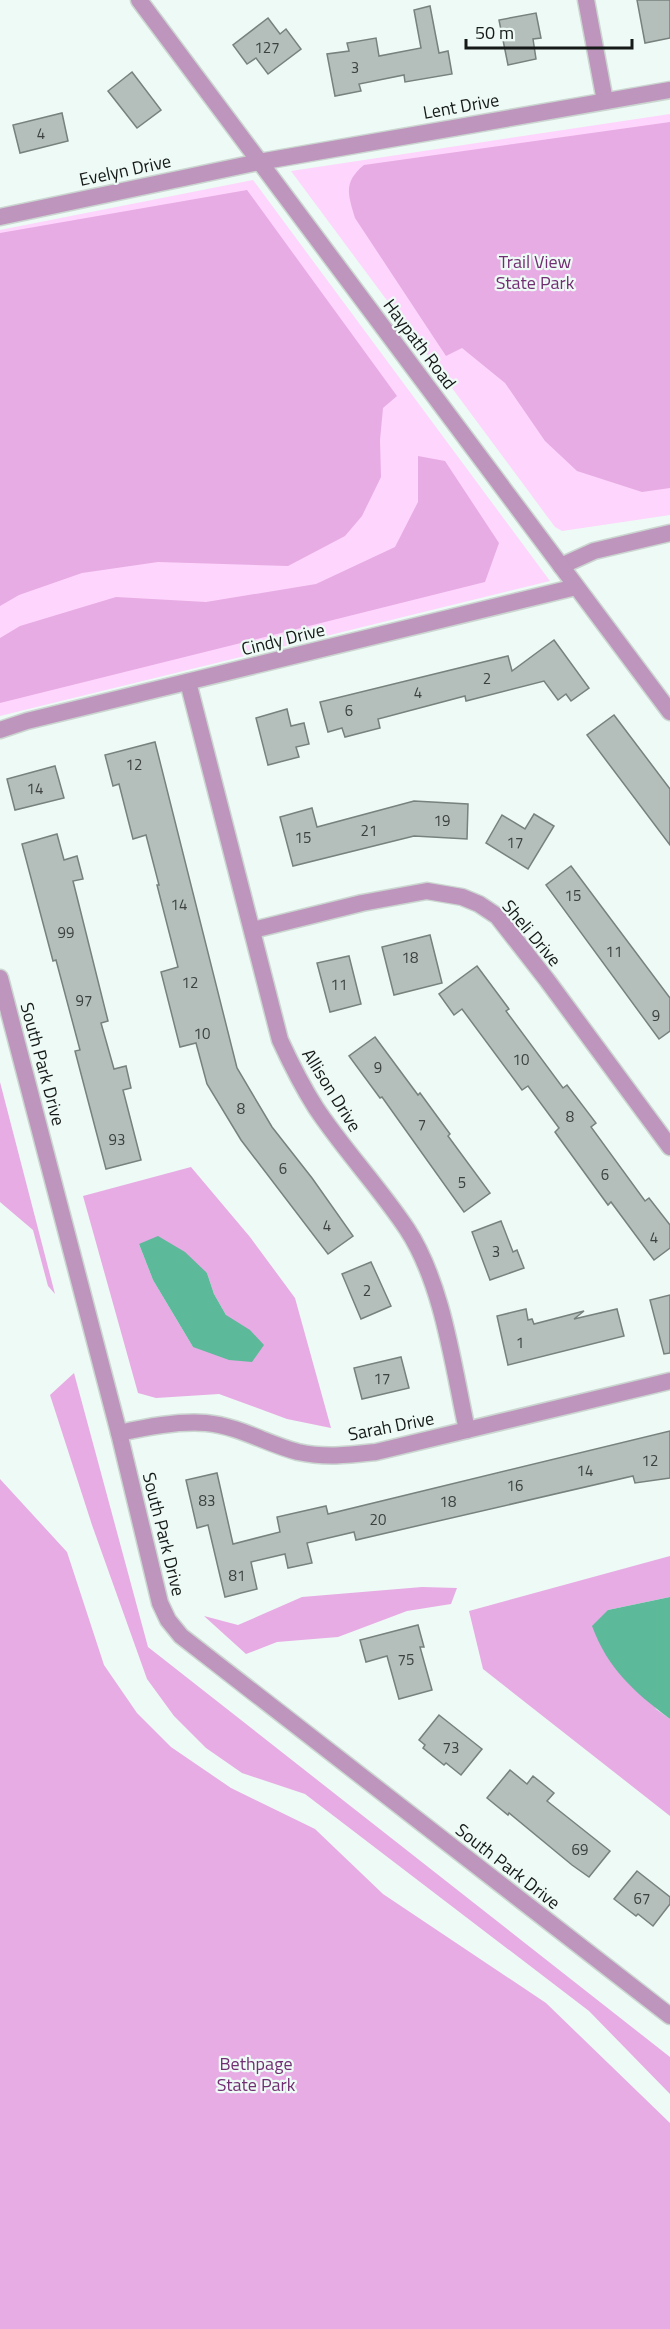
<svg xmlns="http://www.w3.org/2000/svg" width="670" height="2329" viewBox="0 0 670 2329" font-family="'Titillium Web',sans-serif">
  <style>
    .green { fill: #fed5fc }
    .forest { fill: #e7ace4; fill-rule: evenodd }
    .water { fill: #5cb999 }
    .building { fill: #b4bfbb; stroke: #77817d; stroke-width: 1.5 }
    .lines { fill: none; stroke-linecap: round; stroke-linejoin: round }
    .minor-casing { stroke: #cbd6d1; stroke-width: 19 }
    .tertiary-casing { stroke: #cbd6d1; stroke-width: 19 }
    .minor { stroke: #be95bc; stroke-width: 16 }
    .tertiary { stroke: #be95bc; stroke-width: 16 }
    .labels { text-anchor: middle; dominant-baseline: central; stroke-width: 4.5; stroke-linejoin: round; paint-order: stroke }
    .number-label { font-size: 15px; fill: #3d4240 }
    .street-label { font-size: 18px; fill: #151917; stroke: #eefaf5 }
    .park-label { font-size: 18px; fill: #722e72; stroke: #eefaf5 }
  </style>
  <rect width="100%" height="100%" fill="#eefaf5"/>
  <g class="green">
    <polygon points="670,114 670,515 562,531 555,527 291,171"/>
    <polygon points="253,180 550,581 0,716 0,230"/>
  </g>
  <g class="forest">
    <path d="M670,122V488L642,492L577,471L545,441L505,383L462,348L446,356L355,218C348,195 343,182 364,165Z"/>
    <polygon points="247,190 397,396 383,408 380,440 381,477 362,516 345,536 288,566 158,562 82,573 19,595 0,606 0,233"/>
    <polygon points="418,456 445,461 499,543 485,582 0,703 0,638 20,626 116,597 206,602 316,584 395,547 418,502"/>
    <polygon points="0,1082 55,1294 48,1286 33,1230 0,1202"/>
    <path d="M191,1167L250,1237L295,1298L331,1428L287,1419L219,1394L156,1398L138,1393L83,1196ZM139,1244L207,1273L214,1294L226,1315L193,1347L153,1280Z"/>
    <polygon points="74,1373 148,1647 670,2057 670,2094 589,2011 305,1794 242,1773 206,1748 174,1716 147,1679 92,1525 50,1395"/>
    <polygon points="0,1479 67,1552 104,1665 137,1713 171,1747 231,1788 315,1829 383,1894 546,2003 670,2123 670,2329 0,2329"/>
    <polygon points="670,1556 670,1597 608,1610 656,1709 670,1719 670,1816 483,1669 469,1611"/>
    <polygon points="422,1587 457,1588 451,1604 407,1611 338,1637 277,1642 246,1654 204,1616 238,1625 302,1597"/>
  </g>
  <g class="water">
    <polygon points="158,1236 185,1252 207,1273 214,1294 226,1315 250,1330 264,1345 252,1362 229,1360 193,1347 153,1280 139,1244"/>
    <path d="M670,1597V1719C634,1692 608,1669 592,1626L608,1610Z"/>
  </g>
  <g class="building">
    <polygon points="637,0 670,0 670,38 645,43"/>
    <polygon points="430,6 439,53 448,51 452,74 405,82 404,75 359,84 361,91 335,96 327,54 349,51 347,43 376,38 379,56 421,48 414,10"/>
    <polygon points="536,13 541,38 533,39 536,59 508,65 499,20"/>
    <polygon points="268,18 280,34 286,29 301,49 268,74 256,58 247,64 233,45"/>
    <polygon points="132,72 161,110 137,128 108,91"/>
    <polygon points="62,113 68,141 20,153 13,125"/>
    <polygon points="554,640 589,688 571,701 566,694 558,700 544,681 466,701 465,696 378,719 380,728 345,737 342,728 328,732 320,702 508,656 512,671"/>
    <polygon points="287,709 291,726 304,723 309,744 296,747 299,757 268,765 256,718"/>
    <polygon points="614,715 670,789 670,845 587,735"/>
    <polygon points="155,742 237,1068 272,1127 312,1178 353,1236 328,1254 241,1140 207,1084 196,1043 180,1047 161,972 178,967 157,885 159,885 146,835 133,839 119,784 113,786 105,755"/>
    <polygon points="55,766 64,798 15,810 7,779"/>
    <polygon points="414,801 468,804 467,839 414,836 293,866 280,817 312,808 317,827"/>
    <polygon points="534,814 554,826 528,869 486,843 502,815 525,829"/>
    <polygon points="57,834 64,860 77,856 83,879 73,881 108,1021 101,1023 114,1069 126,1066 131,1088 123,1090 141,1160 106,1169 75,1051 80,1050 56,960 53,961 22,844"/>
    <polygon points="571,866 670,998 670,1031 659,1039 546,885"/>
    <polygon points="430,935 442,983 394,995 382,947"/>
    <polygon points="349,956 361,1004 330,1012 317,963"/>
    <polygon points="477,966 509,1009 506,1011 563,1088 567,1085 596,1123 591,1127 645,1201 649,1198 670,1225 670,1248 654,1260 611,1202 608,1205 560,1139 555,1132 559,1128 528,1086 522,1090 462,1009 454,1015 439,994"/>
    <polygon points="375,1037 418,1095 420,1093 450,1134 448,1136 490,1193 464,1212 382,1097 380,1098 349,1056"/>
    <polygon points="501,1221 513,1252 517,1250 524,1268 490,1280 472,1232"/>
    <polygon points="371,1262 391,1306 361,1319 342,1274"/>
    <polygon points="670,1295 670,1353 664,1354 650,1300"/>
    <polygon points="526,1309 528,1320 532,1319 534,1324 584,1311 574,1319 617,1309 624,1336 508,1365 497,1316"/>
    <polygon points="401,1357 409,1388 362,1399 354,1368"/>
    <polygon points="670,1431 670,1478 635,1483 633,1476 356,1540 354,1532 307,1543 312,1563 288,1568 285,1554 251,1562 257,1589 225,1597 208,1525 197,1528 186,1480 217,1473 233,1544 280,1532 277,1517 326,1506 328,1514"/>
    <polygon points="418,1625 424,1647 420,1647 432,1690 399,1699 387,1656 366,1662 360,1640"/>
    <polygon points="439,1715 482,1749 461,1775 446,1763 444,1765 423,1748 425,1745 419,1740"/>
    <polygon points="510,1770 527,1784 533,1776 554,1793 547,1801 610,1851 589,1877 572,1865 509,1813 508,1815 487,1798"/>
    <polygon points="637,1871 670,1897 670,1904 653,1926 638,1914 636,1916 614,1899"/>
  </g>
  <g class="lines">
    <defs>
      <g id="minor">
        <polyline points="586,0 605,101"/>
        <polyline points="0,217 259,162 670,90"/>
        <polyline points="561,566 594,551 670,533"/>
        <path d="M188,682L280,1040C291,1064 302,1086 316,1108C344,1150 379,1187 407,1229C443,1284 453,1366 467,1430"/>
        <polyline points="0,730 27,721 576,587"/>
        <polyline points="253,930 362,903 427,891 462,897 479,904 497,916 547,980 670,1147"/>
        <polyline points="0,978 119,1433 160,1603 168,1620 181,1636 670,2016"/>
        <path d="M119,1433C147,1427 177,1421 206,1423C239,1426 267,1444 298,1452C325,1458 349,1455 376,1452L670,1381"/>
      </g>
      <polyline id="tertiary" points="139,0 670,712"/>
    </defs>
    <use href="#minor" class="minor-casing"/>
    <use href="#tertiary" class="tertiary-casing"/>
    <use href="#minor" class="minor"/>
    <use href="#tertiary" class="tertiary"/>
  </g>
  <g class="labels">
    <g class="number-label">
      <text x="267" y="47">127</text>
      <text x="355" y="67">3</text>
      <text x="41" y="133">4</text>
      <text x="487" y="678">2</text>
      <text x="418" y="692">4</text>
      <text x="349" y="710">6</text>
      <text x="134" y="764">12</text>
      <text x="35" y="788">14</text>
      <text x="442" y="820">19</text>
      <text x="369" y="830">21</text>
      <text x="303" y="837">15</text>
      <text x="515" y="842">17</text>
      <text x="573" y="895">15</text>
      <text x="179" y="904">14</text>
      <text x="66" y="932">99</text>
      <text x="614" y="951">11</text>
      <text x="410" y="957">18</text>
      <text x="190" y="982">12</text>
      <text x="339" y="984">11</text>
      <text x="84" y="1000">97</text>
      <text x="656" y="1015">9</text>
      <text x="202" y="1033">10</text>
      <text x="521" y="1059">10</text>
      <text x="378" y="1067">9</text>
      <text x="241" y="1108">8</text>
      <text x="570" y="1116">8</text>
      <text x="422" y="1124">7</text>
      <text x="117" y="1139">93</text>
      <text x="283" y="1168">6</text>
      <text x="605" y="1174">6</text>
      <text x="462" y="1182">5</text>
      <text x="327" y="1225">4</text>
      <text x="654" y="1237">4</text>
      <text x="496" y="1251">3</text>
      <text x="367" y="1290">2</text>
      <text x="520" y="1342">1</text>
      <text x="382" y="1378">17</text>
      <text x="650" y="1460">12</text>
      <text x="585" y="1470">14</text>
      <text x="515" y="1485">16</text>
      <text x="207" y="1500">83</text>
      <text x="448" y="1501">18</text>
      <text x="378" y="1519">20</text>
      <text x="237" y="1575">81</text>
      <text x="406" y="1659">75</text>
      <text x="451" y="1747">73</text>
      <text x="580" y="1849">69</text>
      <text x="642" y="1898">67</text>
    </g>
    <g class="street-label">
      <text transform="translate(461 106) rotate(-10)">Lent Drive</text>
      <text transform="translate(125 170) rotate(-12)">Evelyn Drive</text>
      <text transform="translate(420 344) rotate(53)">Haypath Road</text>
      <text transform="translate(283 639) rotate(-14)">Cindy Drive</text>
      <text transform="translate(532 933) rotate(50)">Sheli Drive</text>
      <text transform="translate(43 1064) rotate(75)">South Park Drive</text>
      <text transform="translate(332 1090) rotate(58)">Allison Drive</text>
      <text transform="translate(391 1426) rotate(-11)">Sarah Drive</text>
      <text transform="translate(164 1534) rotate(76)">South Park Drive</text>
      <text transform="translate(508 1866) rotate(38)">South Park Drive</text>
    </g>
    <g class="park-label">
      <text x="535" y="261">Trail View<tspan x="535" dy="21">State Park</tspan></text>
      <text x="256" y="2063">Bethpage<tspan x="256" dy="21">State Park</tspan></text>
    </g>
  </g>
  <path d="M466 39v9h166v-9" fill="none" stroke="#151917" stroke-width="3"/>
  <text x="475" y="39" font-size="18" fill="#151917" stroke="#eefaf5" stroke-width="4.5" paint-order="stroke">50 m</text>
</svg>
